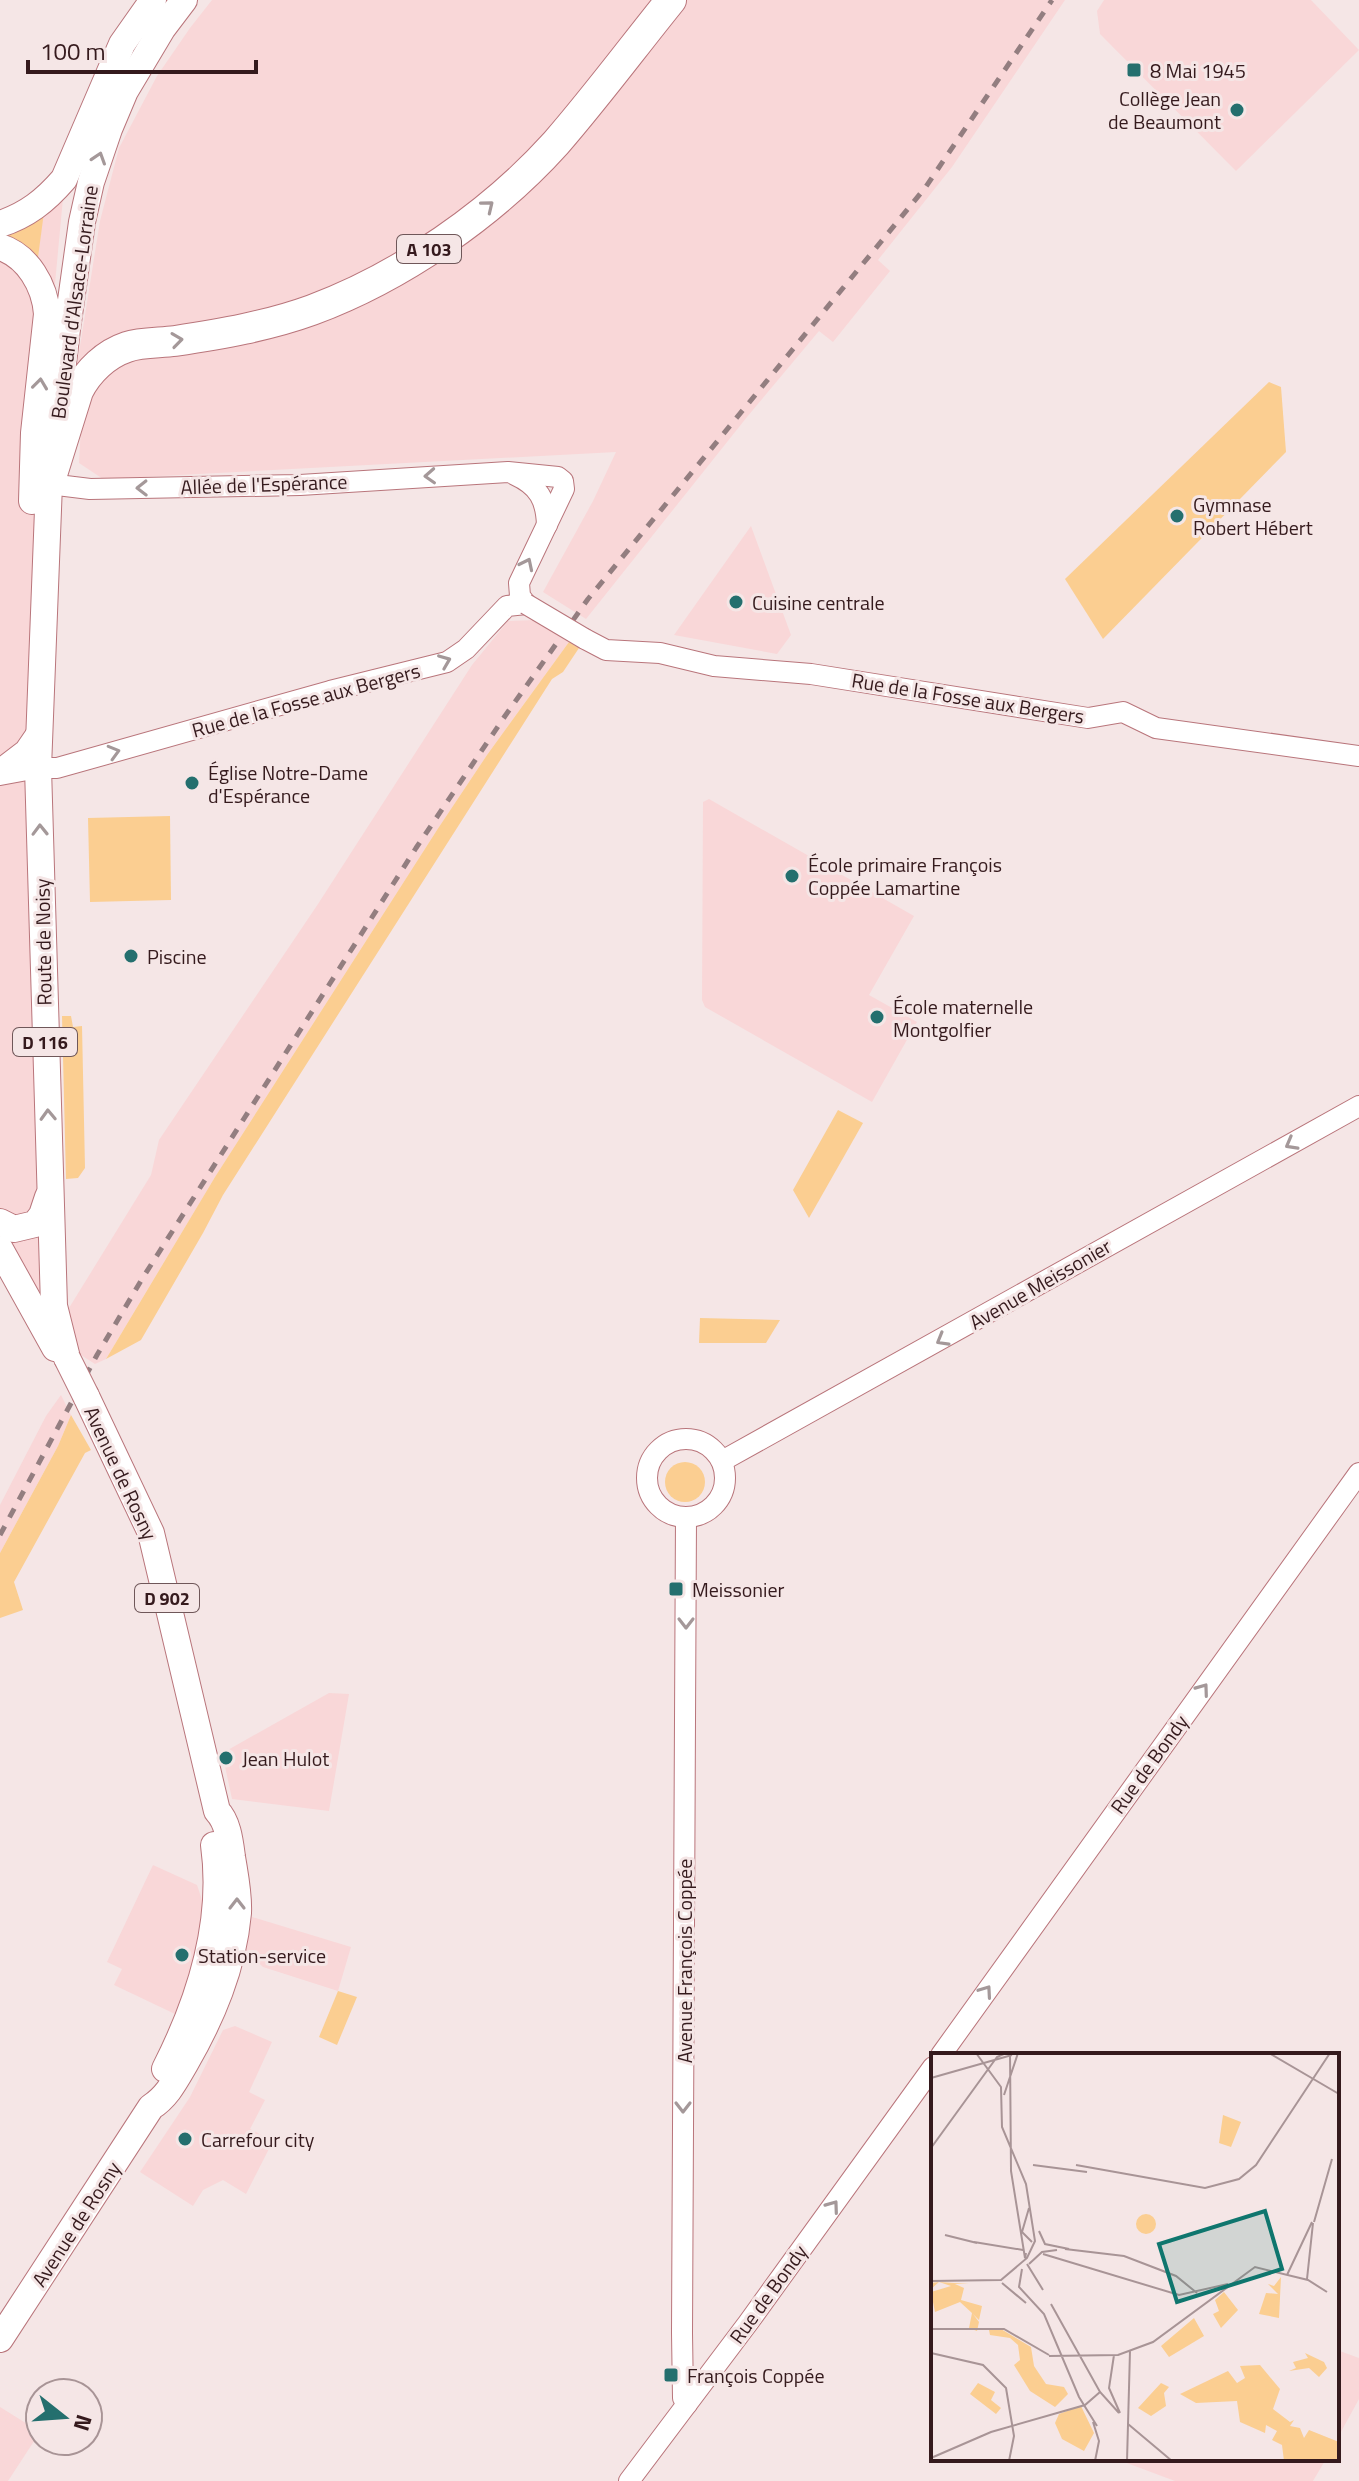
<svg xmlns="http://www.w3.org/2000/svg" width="1359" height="2481" viewBox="0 0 1359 2481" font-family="'Titillium Web',sans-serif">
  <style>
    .built { fill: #f9d7d8 }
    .green { fill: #fbce91 }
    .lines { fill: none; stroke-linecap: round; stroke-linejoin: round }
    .minor-casing { stroke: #b9757b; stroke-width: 22 }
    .major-casing { stroke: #b9757b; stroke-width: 28 }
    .highway-casing { stroke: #b9757b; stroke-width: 32 }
    .minor { stroke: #fff; stroke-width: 20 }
    .major { stroke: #fff; stroke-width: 26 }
    .highway { stroke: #fff; stroke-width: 30 }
    .rail { stroke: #937e80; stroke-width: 5; stroke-dasharray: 10 10; stroke-linecap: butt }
    .minor-bridge-casing { stroke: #b9757b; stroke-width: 22; stroke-linecap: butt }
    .major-bridge-casing { stroke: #b9757b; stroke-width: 28; stroke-linecap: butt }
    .minor-bridge { stroke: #fff; stroke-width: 20 }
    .major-bridge { stroke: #fff; stroke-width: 26 }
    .oneway { stroke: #a49899 }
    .poi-dot { fill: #246f6e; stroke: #f5e6e6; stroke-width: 3 }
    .labels { text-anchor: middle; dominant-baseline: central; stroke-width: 6; stroke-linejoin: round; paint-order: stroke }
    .shield { fill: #f5e6e6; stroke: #6f5759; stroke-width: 2 }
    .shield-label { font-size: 18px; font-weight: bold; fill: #351a1d }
    .poi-label { font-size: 20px; fill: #351a1d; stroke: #f5e6e6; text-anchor: start }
    .street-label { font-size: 20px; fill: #351a1d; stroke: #f5e6e6 }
    .inset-road { fill: none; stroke: #a89496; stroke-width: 2 }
    .view { fill: #0f766e; fill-opacity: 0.15; stroke: #0f766e; stroke-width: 4 }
    .inset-edge { fill: none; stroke: #351a1d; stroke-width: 4 }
  </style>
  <rect width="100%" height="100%" fill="#f5e6e6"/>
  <g class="built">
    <polygon points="212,0 1065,0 952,167 878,260 890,271 833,342 819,331 747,417 586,619 543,592 593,501 616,452 103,479 79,463 81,426 77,365 100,221 119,148 157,76 190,28"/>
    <polygon points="1104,0 1311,0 1359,50 1236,171 1100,34 1097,11"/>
    <polygon points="63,198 46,380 43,497 67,1358 0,1218 0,213"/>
    <polygon points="751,526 791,635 777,654 674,635"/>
    <polygon points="536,620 569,642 487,755 437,830 215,1177 106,1359 95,1364 81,1355 69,1330 69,1308 151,1175 159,1140 318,904 472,665 508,621"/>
    <polygon points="709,799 914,916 869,995 917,1022 872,1102 705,1007 702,1000 703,802"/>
    <polygon points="61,1395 71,1415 58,1446 0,1553 0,1505 46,1416"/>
    <polygon points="329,1693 349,1694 329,1811 232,1799 223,1757 226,1751"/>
    <polygon points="153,1865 197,1885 203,1903 200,1941 190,1977 175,2014 114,1985 122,1969 107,1962"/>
    <polygon points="252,1917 351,1947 338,1991 263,1967 246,1951"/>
    <polygon points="235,2026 272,2042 249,2092 265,2100 250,2129 273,2141 246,2194 223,2180 203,2190 193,2206 140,2172 190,2097 223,2030"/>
    <polygon points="1337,2350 1359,2358 1359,2399 1337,2439"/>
    <polygon points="0,2407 40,2432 8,2481 0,2481"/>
    <polygon points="1116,2459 1326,2459 1313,2481 1175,2481"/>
  </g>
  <g class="green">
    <polygon points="44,212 37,265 0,232"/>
    <polygon points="1269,382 1281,387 1286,452 1103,639 1065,579"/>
    <polygon points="569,642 579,648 563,672 552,679 223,1195 203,1233 141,1340 106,1359 215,1177 437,830 487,755"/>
    <polygon points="170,816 171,900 90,902 88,818"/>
    <polygon points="62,1016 71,1016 73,1027 82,1026 85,1168 78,1178 66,1179"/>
    <polygon points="838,1110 863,1123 809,1218 793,1190"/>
    <polygon points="700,1318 780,1320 766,1343 699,1343"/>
    <polygon points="71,1415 91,1450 85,1453 14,1582 23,1610 0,1618 0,1553 58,1446"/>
    <circle cx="685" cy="1482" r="20"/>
    <polygon points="338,1991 357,1997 337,2045 319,2037"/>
  </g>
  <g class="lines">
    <defs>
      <g id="minor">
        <path d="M515,475C539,486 546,500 547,525"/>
        <polyline points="40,476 49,484 90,489 300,485 508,472 558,477 563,481 564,489 519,583 520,596 526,604"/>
        <polyline points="585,639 606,650 660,653 714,666 811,674 1088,718 1123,712 1156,728 1359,756"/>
        <polyline points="0,769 25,750 38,731"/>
        <polyline points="0,775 38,768 57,768 330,691 447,662 466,649 507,606 526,604"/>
        <circle cx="686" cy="1478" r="39"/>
        <polyline points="722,1461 1359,1106"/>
        <polyline points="686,1517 682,2333 683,2398 687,2404"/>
        <polyline points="941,2055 1359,1473"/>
        <polyline points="629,2481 748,2323 933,2067"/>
      </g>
      <g id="major">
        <path d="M0,224C27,215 45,201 64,179L122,44L153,0"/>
        <path d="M0,247C28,256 45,286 47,314L34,433L32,501"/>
        <polyline points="0,1222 14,1229 35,1224 42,1215 48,1197"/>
        <polyline points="0,1249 55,1348"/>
        <polyline points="67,1358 54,1306 38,768 49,484 67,329 82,222 91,182 109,129 125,91 162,29 184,0"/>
        <path d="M165,2069C200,2000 225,1923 214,1845"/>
        <path d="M0,2339L151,2107C167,2097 175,2081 185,2064C212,2017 233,1968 238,1913C239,1894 235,1876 232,1857C230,1842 228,1822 217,1811L151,1533L86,1396"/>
      </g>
      <path id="highway" d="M49,484L78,391C88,371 106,354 127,347C141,342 160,343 175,341C221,334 268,326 312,310C401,277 492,214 556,143C596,97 633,47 671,0"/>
    </defs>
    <use href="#minor" class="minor-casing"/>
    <use href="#major" class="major-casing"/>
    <use href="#highway" class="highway-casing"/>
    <use href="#minor" class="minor"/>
    <use href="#major" class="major"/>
    <use href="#highway" class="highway"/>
    <polyline class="rail" points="0,1535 97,1355 142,1279 416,848 505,716 588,599 925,188 1052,0"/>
    <defs>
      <polyline id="minor-bridge" points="526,604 585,639"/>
      <polyline id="major-bridge" points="67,1358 86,1396"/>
    </defs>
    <use href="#minor-bridge" class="minor-bridge-casing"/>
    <use href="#major-bridge" class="major-bridge-casing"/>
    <use href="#minor-bridge" class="minor-bridge"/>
    <use href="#major-bridge" class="major-bridge"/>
  </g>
  <defs><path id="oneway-chevron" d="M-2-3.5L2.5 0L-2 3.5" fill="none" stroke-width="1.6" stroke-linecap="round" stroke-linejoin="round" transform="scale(2)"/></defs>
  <g class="oneway">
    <use href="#oneway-chevron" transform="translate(99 158) rotate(-72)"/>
    <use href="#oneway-chevron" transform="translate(488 206) rotate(-39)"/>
    <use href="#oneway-chevron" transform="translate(177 340) rotate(-8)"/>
    <use href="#oneway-chevron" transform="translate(40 384) rotate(-83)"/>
    <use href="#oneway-chevron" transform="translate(430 476) rotate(177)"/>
    <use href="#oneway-chevron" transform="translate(142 488) rotate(179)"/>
    <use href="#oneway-chevron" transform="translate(527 564) rotate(-64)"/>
    <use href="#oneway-chevron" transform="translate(445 661) rotate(-22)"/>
    <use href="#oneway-chevron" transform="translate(114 752) rotate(-16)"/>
    <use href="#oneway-chevron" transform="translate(40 830) rotate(-91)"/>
    <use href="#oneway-chevron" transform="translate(48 1115) rotate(-92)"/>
    <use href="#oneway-chevron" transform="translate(1291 1144) rotate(151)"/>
    <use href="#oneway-chevron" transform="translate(942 1340) rotate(150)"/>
    <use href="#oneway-chevron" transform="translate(686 1623) rotate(90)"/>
    <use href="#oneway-chevron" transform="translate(1203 1689) rotate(-54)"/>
    <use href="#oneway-chevron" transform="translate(237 1904) rotate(-90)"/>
    <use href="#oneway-chevron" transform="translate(986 1991) rotate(-55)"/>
    <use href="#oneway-chevron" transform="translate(683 2107) rotate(90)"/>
    <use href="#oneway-chevron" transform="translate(833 2206) rotate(-54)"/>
  </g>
  <g class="poi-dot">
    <rect x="1126" y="62" width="16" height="16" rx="4"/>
    <circle cx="1237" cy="110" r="8"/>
    <circle cx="1177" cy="516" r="8"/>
    <circle cx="736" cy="602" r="8"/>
    <circle cx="192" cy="783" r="8"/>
    <circle cx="792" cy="876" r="8"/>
    <circle cx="131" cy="956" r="8"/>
    <circle cx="877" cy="1017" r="8"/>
    <rect x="668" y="1581" width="16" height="16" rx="4"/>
    <circle cx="226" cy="1758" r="8"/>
    <circle cx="182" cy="1955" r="8"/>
    <circle cx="185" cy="2139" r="8"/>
    <rect x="663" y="2367" width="16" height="16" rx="4"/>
  </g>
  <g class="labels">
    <g class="shield">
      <rect x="397" y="235" width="64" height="28" rx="6"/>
      <rect x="13" y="1028" width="64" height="28" rx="6"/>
      <rect x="135" y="1584" width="64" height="28" rx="6"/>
    </g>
    <g class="shield-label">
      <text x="429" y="249">A 103</text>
      <text x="45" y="1042">D 116</text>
      <text x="167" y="1598">D 902</text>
    </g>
    <g class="poi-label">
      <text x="1150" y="70">8 Mai 1945</text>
      <text x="1221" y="98" text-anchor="end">Collège Jean<tspan x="1221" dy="23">de Beaumont</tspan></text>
      <text x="1193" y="504">Gymnase<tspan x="1193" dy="23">Robert Hébert</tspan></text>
      <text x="752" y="602">Cuisine centrale</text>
      <text x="208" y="772">Église Notre-Dame<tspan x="208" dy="23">d'Espérance</tspan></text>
      <text x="808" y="864">École primaire François<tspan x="808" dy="23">Coppée Lamartine</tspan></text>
      <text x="147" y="956">Piscine</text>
      <text x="893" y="1006">École maternelle<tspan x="893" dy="23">Montgolfier</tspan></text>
      <text x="692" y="1589">Meissonier</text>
      <text x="242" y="1758">Jean Hulot</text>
      <text x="198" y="1955">Station-service</text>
      <text x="201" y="2139">Carrefour city</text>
      <text x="687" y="2375">François Coppée</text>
    </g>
    <g class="street-label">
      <text transform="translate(74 302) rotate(-82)">Boulevard d'Alsace-Lorraine</text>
      <text transform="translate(264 484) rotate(-2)">Allée de l'Espérance</text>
      <text transform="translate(968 698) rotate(9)">Rue de la Fosse aux Bergers</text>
      <text transform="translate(306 700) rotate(-15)">Rue de la Fosse aux Bergers</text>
      <text transform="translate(43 942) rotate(-91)">Route de Noisy</text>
      <text transform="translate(1040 1284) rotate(-30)">Avenue Meissonier</text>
      <text transform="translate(121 1473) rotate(65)">Avenue de Rosny</text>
      <text transform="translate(1149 1764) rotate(-54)">Rue de Bondy</text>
      <text transform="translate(684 1961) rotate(-90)">Avenue François Coppée</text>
      <text transform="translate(76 2224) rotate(-57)">Avenue de Rosny</text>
      <text transform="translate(768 2294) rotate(-54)">Rue de Bondy</text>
    </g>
  </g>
  <g transform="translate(931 2053)">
    <rect width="408" height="408" fill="#f5e6e6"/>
    <path d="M292,62L310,69L300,94L288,90ZM205 171a10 10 0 1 1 20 0a10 10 0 1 1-20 0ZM350,224L348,265L328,261L335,240L347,241L337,231L343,233ZM8,229L0,236V230L8,229L38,231H24L33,235L30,247L51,253L48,267L42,261L48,269L46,278L38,275L41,260L29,249L4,259L0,239L20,233ZM293,239L307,257L290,275L282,261L288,258L284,247ZM263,265L273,283L238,304L230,293ZM70,276L100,294L103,313L115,331L133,334L137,341L124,354L99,338L83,312L89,307L87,292L79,285L59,282L58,277ZM374,300L393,309L396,315L388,324L378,315L358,318L365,315L362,309L377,305ZM329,312L349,336L342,356L359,369L363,367L359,373L369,375L373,385L378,377L408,389V408H353L351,392L341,387L346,378L335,372L334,380L309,369L306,348L265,350L249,341L297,318L306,330L314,325L309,313ZM47,330L64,339L60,347L70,355L65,361L39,341ZM230,330L238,334L233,340L235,353L220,363L207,355ZM150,353L163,380L153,398L131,386L124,370L128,361Z" fill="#fbce91"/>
    <path class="inset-road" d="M79,0L80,118L94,205L95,200M338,0L408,41M0,25L81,2M73,42L87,0M0,95L66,4L75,0M102,112L156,119M145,112L274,135L308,126L325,112L399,0M98,155L91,179L101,189M383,169L401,106M108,178L114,191L138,196M14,182L46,190M43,189L92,197M134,196L193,203L245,223L266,240M112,201L248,242L297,231M96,211L112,237M98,211L111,199L126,197M91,216L88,234L113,261L148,344L166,373M356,222L381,169M376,226L382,170M0,228L70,227L96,205L104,188L95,131L71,74L70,34L45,0M71,230L95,250M120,251L169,339L188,360M0,276H73L118,302M0,300L52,312L75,335L83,383L78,408M183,302L178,335L189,360M118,303L187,302L222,289L324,214L377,227L396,239M162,369L168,388L164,408M197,371L241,408M0,405L60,379L154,352L169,339M196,408L199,298"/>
    <path class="view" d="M334,158L351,216L246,249L228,191Z"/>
    <rect width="408" height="408" class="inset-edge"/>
  </g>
  <g transform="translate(64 2417) rotate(107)"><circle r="38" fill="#f5e6e6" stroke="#a89496" stroke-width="2"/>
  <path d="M0-6L14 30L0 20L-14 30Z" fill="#246f6e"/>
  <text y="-12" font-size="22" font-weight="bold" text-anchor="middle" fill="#351a1d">N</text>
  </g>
  <path d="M28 60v12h228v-12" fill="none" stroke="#351a1d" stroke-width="4"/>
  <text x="40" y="60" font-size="24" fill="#351a1d" stroke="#f5e6e6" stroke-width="6" paint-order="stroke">100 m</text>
</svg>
